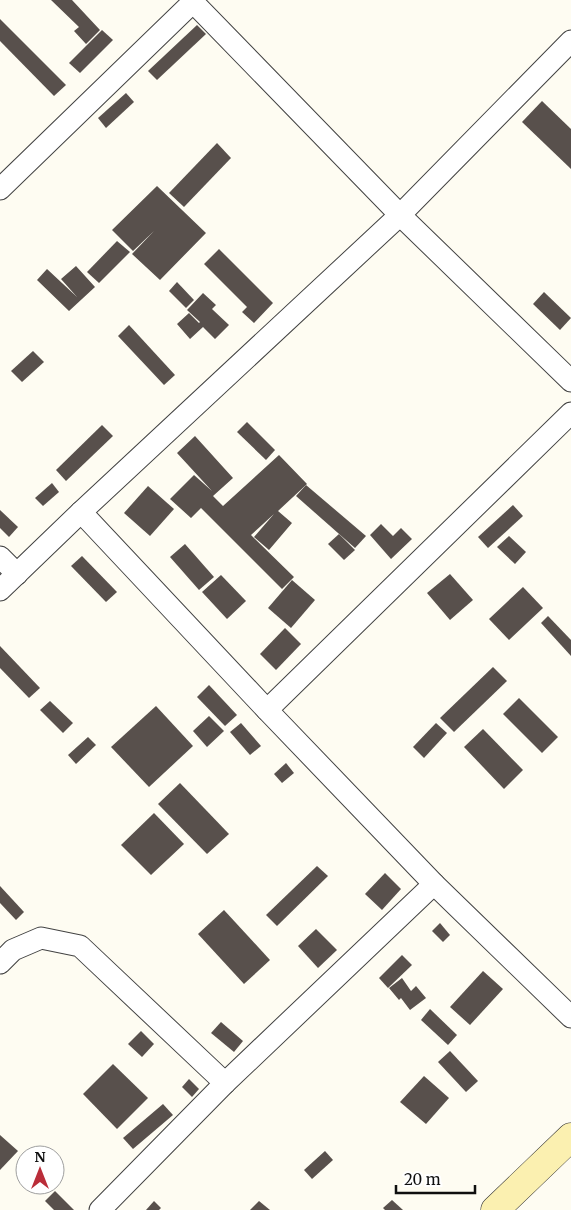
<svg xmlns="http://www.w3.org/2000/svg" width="571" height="1210" viewBox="0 0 571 1210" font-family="Merriweather,serif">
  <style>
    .building { fill: #58504c }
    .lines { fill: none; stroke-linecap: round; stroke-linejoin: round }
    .minor-casing { stroke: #424242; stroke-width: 23 }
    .secondary-casing { stroke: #313131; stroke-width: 29 }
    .minor { stroke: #fff; stroke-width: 21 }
    .secondary { stroke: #fbf0b0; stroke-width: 28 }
  </style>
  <rect width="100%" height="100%" fill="#fefcf2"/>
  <g class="building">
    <polygon points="51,0 72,0 100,30 86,44 74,31 79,27"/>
    <polygon points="0,19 66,85 54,96 0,41"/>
    <polygon points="197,25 206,34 157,80 148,71"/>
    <polygon points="102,30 113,40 80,73 69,63"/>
    <polygon points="126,93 134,102 106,128 98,118"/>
    <polygon points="542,101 571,129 571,169 522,122"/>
    <polygon points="217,143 231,158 184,207 169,193"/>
    <polygon points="157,186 206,233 160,280 132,254 154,231 133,251 112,230"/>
    <polygon points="117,241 130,252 99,283 87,272"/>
    <polygon points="219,249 273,303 254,323 242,312 247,307 204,264"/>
    <polygon points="76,266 95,287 69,311 37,280 47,269 77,297 61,279"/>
    <polygon points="177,282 194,300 186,308 169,291"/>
    <polygon points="544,292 571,318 560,330 533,304"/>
    <polygon points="203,293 216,305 212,309 229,325 215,339 203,327 190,339 177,324 189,313 199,323 200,322 187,310"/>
    <polygon points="129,325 175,375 164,385 118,336"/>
    <polygon points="33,351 44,362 22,382 11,371"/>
    <polygon points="247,422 275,450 266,460 237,432"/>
    <polygon points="102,425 113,436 66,481 56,470"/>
    <polygon points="195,436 233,478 213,496 223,506 279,455 307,484 278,511 292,523 269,550 254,537 274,514 251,535 294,577 282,589 201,508 191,518 170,499 194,475 212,491 177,453"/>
    <polygon points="52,483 59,492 43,506 35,498"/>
    <polygon points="306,485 366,536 355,548 296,496"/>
    <polygon points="148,486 174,509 150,536 124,513"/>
    <polygon points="513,505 523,516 488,548 478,537"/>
    <polygon points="0,510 18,527 9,537 0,528"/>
    <polygon points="381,524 393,536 401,528 412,539 391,559 370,535"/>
    <polygon points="339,534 355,550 344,560 328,544"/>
    <polygon points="509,536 526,552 515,564 497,547"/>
    <polygon points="185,544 214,577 199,590 170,557"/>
    <polygon points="82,556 117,592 106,602 71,566"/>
    <polygon points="450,574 473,600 450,620 427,593"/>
    <polygon points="221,575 246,601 227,619 202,592"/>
    <polygon points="292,580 315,600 291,628 268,608"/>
    <polygon points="523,587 543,608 509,640 489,619"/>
    <polygon points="548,616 571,640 571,656 541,623"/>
    <polygon points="285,628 301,644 276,670 260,654"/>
    <polygon points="0,646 40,688 29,698 0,668"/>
    <polygon points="493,667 507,681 454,732 440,718"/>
    <polygon points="209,685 237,715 225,726 197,697"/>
    <polygon points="519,698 558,737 542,753 503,714"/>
    <polygon points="50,701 73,723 63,733 40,710"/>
    <polygon points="156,706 193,746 149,787 111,747"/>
    <polygon points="209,716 224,731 207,747 193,731"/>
    <polygon points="241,723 261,746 250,755 230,732"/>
    <polygon points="436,723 447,733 424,758 413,747"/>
    <polygon points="483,729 523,770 504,789 464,747"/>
    <polygon points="88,737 96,745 76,764 68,755"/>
    <polygon points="286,763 294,773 282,783 274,774"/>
    <polygon points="180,783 229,834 207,854 158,804"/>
    <polygon points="154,813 184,844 151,875 121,845"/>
    <polygon points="317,866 328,876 277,926 266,915"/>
    <polygon points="385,873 401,889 382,910 365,894"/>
    <polygon points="0,886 24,912 16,920 0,903"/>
    <polygon points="224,910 270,960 244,984 198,934"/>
    <polygon points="440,923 450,935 443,942 432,931"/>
    <polygon points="316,929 337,950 318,968 298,946"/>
    <polygon points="402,955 412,965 388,988 379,978"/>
    <polygon points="483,971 503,989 470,1025 450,1007"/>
    <polygon points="402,978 411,991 416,986 426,998 410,1010 401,998 399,1000 389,988"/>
    <polygon points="430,1009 457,1035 448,1045 421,1020"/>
    <polygon points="221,1022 243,1041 234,1052 211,1033"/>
    <polygon points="141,1031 154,1044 142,1057 128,1044"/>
    <polygon points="450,1051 478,1081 466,1092 438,1062"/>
    <polygon points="113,1064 148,1098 117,1129 83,1094"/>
    <polygon points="424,1076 449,1098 426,1124 400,1102"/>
    <polygon points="189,1079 199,1089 192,1097 182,1087"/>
    <polygon points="163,1104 173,1115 133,1149 123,1138"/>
    <polygon points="0,1135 18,1151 0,1170"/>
    <polygon points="325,1151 333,1160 312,1179 304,1170"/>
    <polygon points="55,1191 74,1210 54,1210 45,1201"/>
    <polygon points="392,1200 403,1210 385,1210 383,1208"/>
    <polygon points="154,1201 161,1208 159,1210 146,1210"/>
    <polygon points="259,1201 270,1210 250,1210"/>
  </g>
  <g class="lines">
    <defs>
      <g id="minor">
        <polyline points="191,0 400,215 571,381"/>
        <polyline points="0,189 193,2"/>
        <polyline points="81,512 267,710 434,884 571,1017"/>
        <polyline points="0,557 17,574"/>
        <polyline points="0,590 81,512 400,215 571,41"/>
        <polyline points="267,710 571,413"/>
        <polyline points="0,963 13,950 41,938 80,946 225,1083"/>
        <polyline points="100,1210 225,1083 434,884"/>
      </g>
      <polyline id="secondary" points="495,1210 571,1137"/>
    </defs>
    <use href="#minor" class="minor-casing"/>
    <use href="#secondary" class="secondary-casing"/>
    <use href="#minor" class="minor"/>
    <use href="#secondary" class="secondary"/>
  </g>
  <g transform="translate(40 1170)"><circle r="24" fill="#ffffff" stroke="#9f9f9f"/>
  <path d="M0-4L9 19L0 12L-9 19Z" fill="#ba2d39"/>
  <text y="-8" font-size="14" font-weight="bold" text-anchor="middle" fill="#0f0f0f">N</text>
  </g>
  <path d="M396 1185v8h79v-8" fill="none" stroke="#0f0f0f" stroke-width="2.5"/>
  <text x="404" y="1185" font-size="15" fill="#0f0f0f" stroke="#ffffff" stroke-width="4" paint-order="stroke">20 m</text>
</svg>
